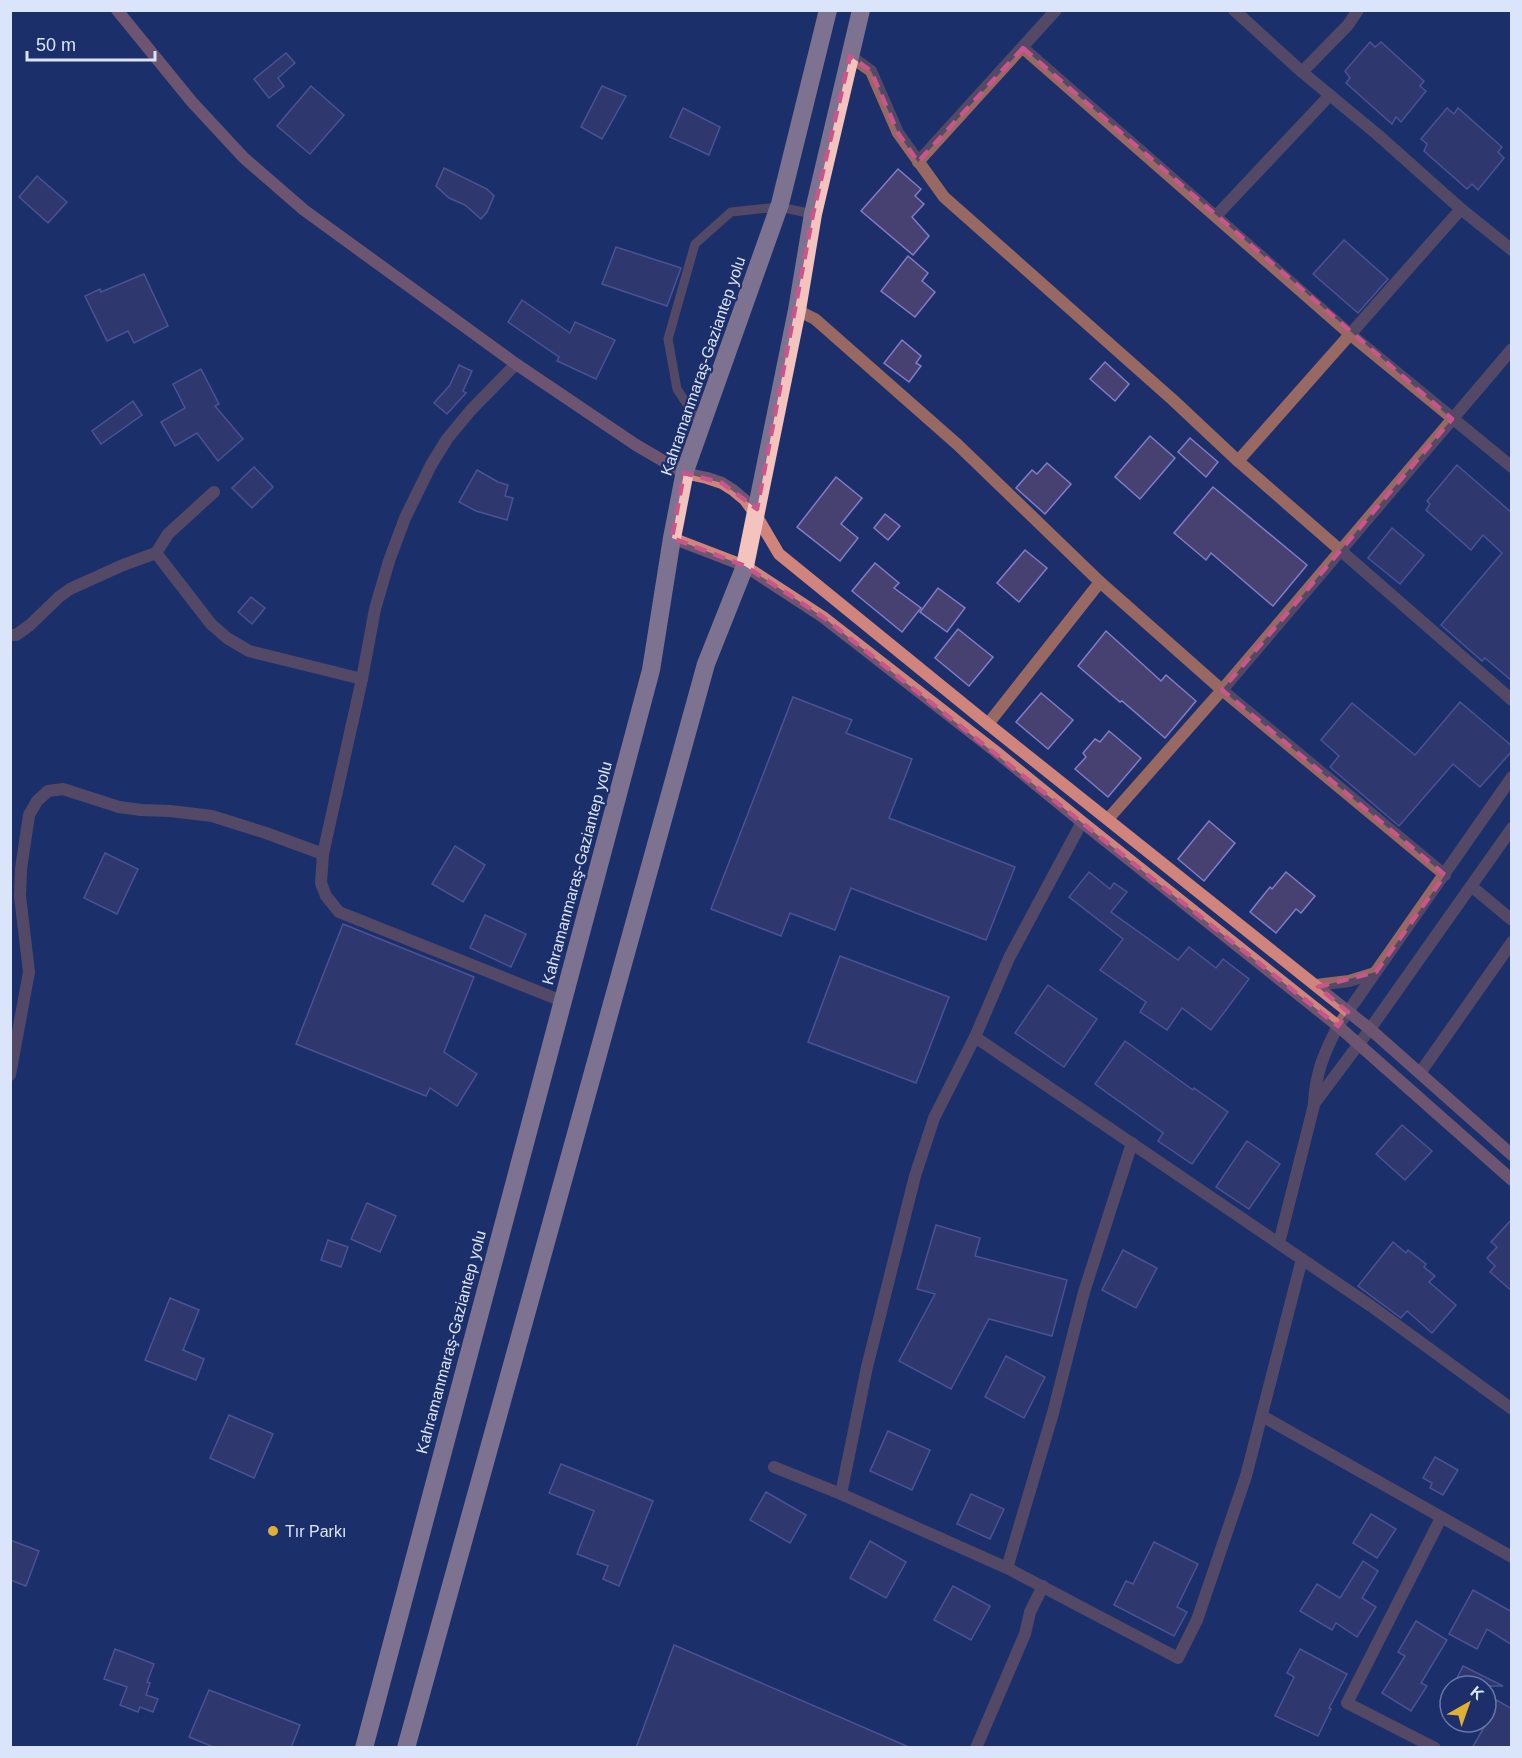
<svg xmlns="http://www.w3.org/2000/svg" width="1522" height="1758" viewBox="0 0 1522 1758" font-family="Arial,sans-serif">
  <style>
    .building { fill: #464171; stroke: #837cc4; stroke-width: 1.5 }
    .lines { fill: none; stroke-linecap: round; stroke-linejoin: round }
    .lane { stroke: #986862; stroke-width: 9 }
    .street { stroke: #986862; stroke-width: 12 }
    .secondary { stroke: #d0847b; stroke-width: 12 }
    .highway { stroke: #f4c3bd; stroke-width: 18 }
    .marked { fill: none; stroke: #c9558b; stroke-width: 4.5; stroke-dasharray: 12 8; stroke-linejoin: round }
    .poi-dot { fill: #dfb034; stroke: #1c2f6b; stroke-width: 2 }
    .labels { text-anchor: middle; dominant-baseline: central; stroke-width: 4.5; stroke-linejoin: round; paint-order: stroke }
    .street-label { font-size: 16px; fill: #dae4fb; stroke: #1c2f6b }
    .poi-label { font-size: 16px; fill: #dae4fb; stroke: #1c2f6b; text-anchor: start }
  </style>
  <rect width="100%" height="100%" fill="#1c2f6b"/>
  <g class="building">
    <polygon points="1370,42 1375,47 1381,42 1424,81 1420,86 1426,91 1401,122 1396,117 1392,124 1346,83 1350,78 1345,71"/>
    <polygon points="286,53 295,63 278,78 284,86 269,98 254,79"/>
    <polygon points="311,86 344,115 310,154 277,126"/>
    <polygon points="602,86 626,96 602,139 581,127"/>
    <polygon points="683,108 720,127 709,155 670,137"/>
    <polygon points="1447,108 1454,114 1458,108 1502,147 1498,152 1504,158 1478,190 1472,184 1467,189 1424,151 1427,144 1421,139"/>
    <polygon points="444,168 487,189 494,196 487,212 481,219 465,205 449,198 436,186"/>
    <polygon points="898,169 921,189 915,196 924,204 912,217 929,236 913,255 861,211"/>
    <polygon points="37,176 67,202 48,223 19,197"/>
    <polygon points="1344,240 1388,279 1358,313 1313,274"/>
    <polygon points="616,247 681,268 667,306 602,284"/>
    <polygon points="908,256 928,273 922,281 935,292 915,317 881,291"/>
    <polygon points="144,274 168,326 134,343 128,331 107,341 85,296 100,289 101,292"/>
    <polygon points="522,300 570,333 575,322 615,340 596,379 557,361 559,357 508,322"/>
    <polygon points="902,340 921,356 916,363 921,366 909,382 884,363"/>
    <polygon points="1105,362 1129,384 1115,401 1090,379"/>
    <polygon points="459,365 472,371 463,391 466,393 447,414 434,403 450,385"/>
    <polygon points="201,369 219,404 215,406 243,439 218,461 197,433 175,446 161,422 185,408 173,384"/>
    <polygon points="133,401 142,415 101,444 92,431"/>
    <polygon points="1150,436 1175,458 1140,499 1115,477"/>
    <polygon points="1190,438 1218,462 1206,477 1178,452"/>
    <polygon points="1047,463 1071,484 1045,514 1016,488 1032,470 1037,474"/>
    <polygon points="1457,465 1512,513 1512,681 1485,658 1482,661 1441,625 1502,553 1483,535 1471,550 1426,510 1430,504 1427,501"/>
    <polygon points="254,467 273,487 252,508 232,488"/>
    <polygon points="477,470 498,482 508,485 505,496 513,498 507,520 476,511 459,502"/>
    <polygon points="836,477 862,498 841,524 858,538 840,561 797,527"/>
    <polygon points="1213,487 1307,565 1273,606 1211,553 1206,560 1174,533"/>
    <polygon points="885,514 900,526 888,540 874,528"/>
    <polygon points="1392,528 1424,555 1400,584 1368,558"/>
    <polygon points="1025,550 1047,568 1019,602 997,583"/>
    <polygon points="875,563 899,583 894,588 921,608 902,632 852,591"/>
    <polygon points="938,588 965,608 947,632 920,612"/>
    <polygon points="251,597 265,608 252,624 238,612"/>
    <polygon points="958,629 993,657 969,686 935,658"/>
    <polygon points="1106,631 1161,681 1166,675 1196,701 1165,738 1122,701 1120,702 1078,666"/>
    <polygon points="1041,693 1073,720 1048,749 1016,722"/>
    <polygon points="793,697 852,720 846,733 912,759 889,818 1015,867 986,940 851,888 835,930 790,913 781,936 711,909"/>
    <polygon points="1460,702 1512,746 1512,751 1480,787 1453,764 1399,826 1330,767 1339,756 1321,740 1352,703 1415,755"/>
    <polygon points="1109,731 1141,758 1108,797 1075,769 1086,757 1083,753 1095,739 1100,742"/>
    <polygon points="1209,821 1235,843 1204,881 1178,859"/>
    <polygon points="455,846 485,865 463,902 432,884"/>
    <polygon points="105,853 138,869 117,914 84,898"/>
    <polygon points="1089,872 1110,889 1114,883 1127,892 1111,912 1178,960 1189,947 1216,968 1223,959 1249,979 1211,1030 1182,1008 1167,1030 1140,1012 1146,1002 1100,970 1123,939 1069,897"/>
    <polygon points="1286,872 1315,896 1301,913 1296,909 1276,933 1250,912 1270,887 1272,889"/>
    <polygon points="485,915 526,934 511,967 470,948"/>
    <polygon points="343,924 474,977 444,1052 477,1074 457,1106 430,1088 426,1096 296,1044"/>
    <polygon points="840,956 949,997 916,1083 808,1042"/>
    <polygon points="1048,985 1097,1019 1064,1067 1015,1033"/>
    <polygon points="1125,1041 1193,1090 1194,1088 1228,1112 1192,1164 1158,1141 1163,1133 1095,1084"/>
    <polygon points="1402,1125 1432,1151 1405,1180 1376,1154"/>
    <polygon points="1247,1141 1280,1164 1249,1209 1216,1187"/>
    <polygon points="367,1203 396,1216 380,1252 351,1239"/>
    <polygon points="1512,1219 1512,1291 1490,1272 1495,1266 1487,1258 1497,1247 1491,1242"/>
    <polygon points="936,1225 980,1238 975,1256 1067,1280 1052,1336 989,1319 951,1389 899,1361 935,1294 917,1289"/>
    <polygon points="328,1240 348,1247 341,1267 321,1260"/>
    <polygon points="1393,1242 1406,1253 1408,1250 1426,1264 1424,1267 1435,1276 1429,1282 1456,1305 1432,1333 1407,1311 1401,1318 1358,1286"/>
    <polygon points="1123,1250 1157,1268 1136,1308 1102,1290"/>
    <polygon points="170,1298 199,1310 183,1350 204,1359 196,1380 145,1360"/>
    <polygon points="1006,1356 1045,1377 1024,1418 985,1397"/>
    <polygon points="229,1415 273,1434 254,1478 210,1458"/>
    <polygon points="888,1431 930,1450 912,1490 870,1471"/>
    <polygon points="1435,1457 1458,1470 1443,1495 1430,1488 1432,1483 1423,1478"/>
    <polygon points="561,1464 653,1501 619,1586 603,1579 608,1566 577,1554 594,1511 549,1493"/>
    <polygon points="766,1492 806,1515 790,1543 750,1520"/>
    <polygon points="971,1494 1004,1509 990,1539 957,1524"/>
    <polygon points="1371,1514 1396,1529 1377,1558 1353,1543"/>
    <polygon points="10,1540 39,1551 26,1586 10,1580"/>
    <polygon points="870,1541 906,1562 886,1598 850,1578"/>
    <polygon points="1154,1542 1198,1564 1177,1607 1187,1612 1174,1636 1114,1605 1126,1581 1133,1584"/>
    <polygon points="1363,1561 1378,1571 1362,1598 1376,1607 1357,1637 1336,1623 1332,1630 1300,1611 1317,1584 1340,1598"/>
    <polygon points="953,1586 990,1606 971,1640 934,1620"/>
    <polygon points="1473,1590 1512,1612 1512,1645 1487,1629 1477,1649 1449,1634"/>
    <polygon points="1416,1621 1447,1640 1421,1683 1427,1686 1411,1711 1382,1693 1405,1656 1398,1652"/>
    <polygon points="674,1645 911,1748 636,1748"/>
    <polygon points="115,1649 154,1664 147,1682 150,1683 146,1695 158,1699 153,1712 140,1707 138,1712 120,1705 127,1687 104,1679"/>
    <polygon points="1300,1649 1347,1674 1329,1708 1331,1709 1318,1736 1275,1716 1294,1677 1287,1673"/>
    <polygon points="1463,1666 1503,1686 1453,1686"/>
    <polygon points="209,1690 300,1725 291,1748 216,1748 189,1737"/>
    <polygon points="1486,1694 1512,1709 1512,1748 1472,1748 1486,1724"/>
  </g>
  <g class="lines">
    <polyline class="lane" points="701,426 677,389 668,339 695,244 731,212 779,207 813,214"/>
    <g class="street">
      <polyline points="1234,10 1302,72 1378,135 1461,209 1512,250"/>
      <polyline points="1023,48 1351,335 1512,467"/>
      <polyline points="850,56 871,71 898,133 944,197 1173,400 1238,461 1512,700"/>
      <polyline points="1302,72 1348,25 1358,10"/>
      <polyline points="918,162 1056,10"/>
      <polyline points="1216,216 1330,95"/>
      <polyline points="797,310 815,319 958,445 1100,582 1222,690 1445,875"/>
      <polyline points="516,364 471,410 447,439 431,465 405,518 389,561 375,609 362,679 323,854 321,883 326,896 339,912 562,1001"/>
      <polyline points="1238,461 1461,209"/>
      <polyline points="156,553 211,624 227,638 249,651 362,679"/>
      <polyline points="10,635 16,635 30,625 59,597 70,589 123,565 156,553 168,534 214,492"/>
      <polyline points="988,724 1100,582"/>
      <polyline points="1108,819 1222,690 1512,349"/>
      <polyline points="1471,886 1512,920"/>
      <polyline points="1316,985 1349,981 1375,973"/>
      <polyline points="975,1037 1371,1306 1512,1409"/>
      <polyline points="1420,1073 1512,942"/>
      <polyline points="10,1075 29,972 20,896 21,869 29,815 37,801 48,791 63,789 119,807 141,810 170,811 212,816 266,833 323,854"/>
      <polyline points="1314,1104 1370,1029 1512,828"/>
      <path d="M1279,1243L1314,1105C1315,1074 1324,1053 1338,1026L1512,777"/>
      <polyline points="1262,1416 1512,1557"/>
      <polyline points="774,1467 841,1494 1007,1568 1178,1658 1197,1620 1246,1476 1302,1259"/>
      <polyline points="841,1494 867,1367 915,1176 934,1118 975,1037 1009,958 1082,822"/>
      <polyline points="1007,1568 1053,1413 1084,1292 1132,1143"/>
      <polyline points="976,1748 1025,1634 1030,1612 1043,1586"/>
      <polyline points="1435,1748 1347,1703 1441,1518"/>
    </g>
    <g class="secondary">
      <polyline points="117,10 192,102 244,158 304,210 516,364 636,445 684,473 707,478 722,483 733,490 745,500 756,515 779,554 988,724 1370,1029 1512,1155"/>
      <polyline points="672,538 745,566 823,617 995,751 1082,822 1338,1026 1512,1180"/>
    </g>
    <g class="highway">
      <polyline points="364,1748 651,670 672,538 685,471 780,204 828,10"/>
      <polyline points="406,1748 706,664 745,566 797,310 813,214 861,10"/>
    </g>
  </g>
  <path d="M0 0H1522V1758H0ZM1023,48L1452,419L1222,690L1445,875L1376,972L1318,987L1348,1012L1338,1026L823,617L745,566L672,538L684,473L722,483L757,509L813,214L850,56L871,71L898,133L918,162Z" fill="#1c2f6b" fill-opacity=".55" fill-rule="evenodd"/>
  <path class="marked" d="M1023,48L1452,419L1222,690L1445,875L1376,972L1318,987L1348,1012L1338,1026L823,617L745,566L672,538L684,473L722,483L757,509L813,214L850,56L871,71L898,133L918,162Z"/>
  <circle class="poi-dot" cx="273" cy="1531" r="6"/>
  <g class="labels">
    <g class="street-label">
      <text transform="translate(703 366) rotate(-71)">Kahramanmaraş-Gaziantep yolu</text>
      <text transform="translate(577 873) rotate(-75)">Kahramanmaraş-Gaziantep yolu</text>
      <text transform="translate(451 1342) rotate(-75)">Kahramanmaraş-Gaziantep yolu</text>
    </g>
    <g class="poi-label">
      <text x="285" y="1531">Tır Parkı</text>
    </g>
  </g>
  <rect width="1522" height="1758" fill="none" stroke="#dae4fb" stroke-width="24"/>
  <g transform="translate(1468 1704) rotate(40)"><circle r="28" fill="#1c2f6b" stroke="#6877a5" stroke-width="1.5"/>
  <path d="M0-4.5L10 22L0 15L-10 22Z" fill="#dfb034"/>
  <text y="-9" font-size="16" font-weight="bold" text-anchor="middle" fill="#dae4fb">K</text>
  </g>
  <path d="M27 51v9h128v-9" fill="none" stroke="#dae4fb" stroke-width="3"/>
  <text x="36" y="51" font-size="18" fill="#dae4fb" stroke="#1c2f6b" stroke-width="4.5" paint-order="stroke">50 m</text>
</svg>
